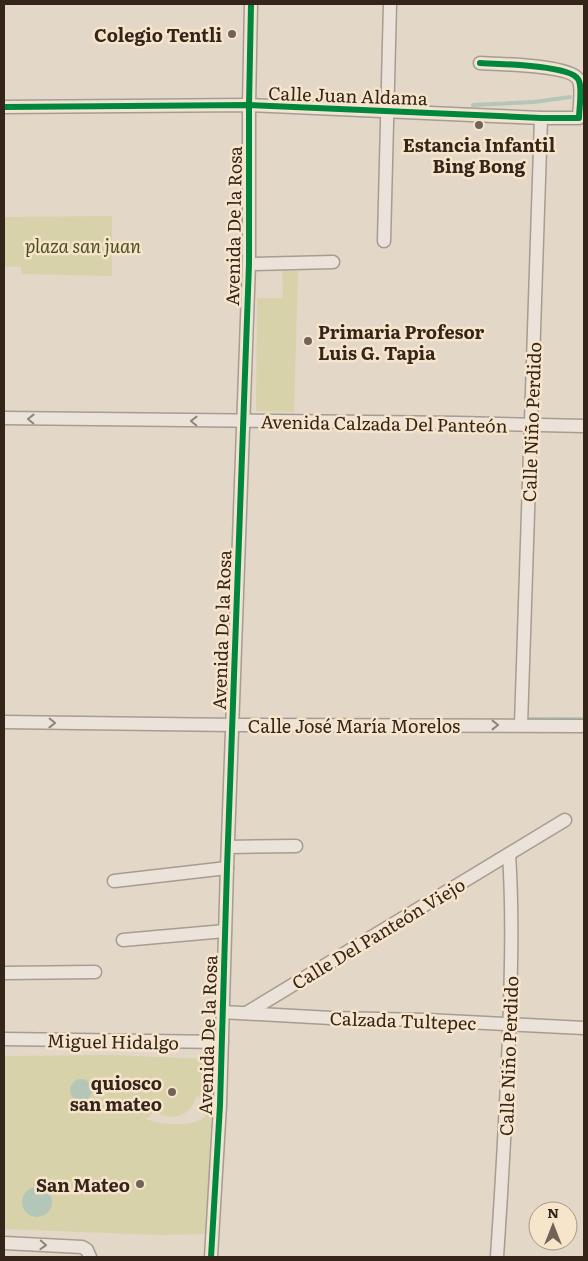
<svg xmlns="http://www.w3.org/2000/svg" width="588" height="1261" viewBox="0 0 588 1261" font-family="Literata,serif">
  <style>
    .green { fill: #d7d2a9; fill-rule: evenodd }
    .water { fill: #b4c6b8 }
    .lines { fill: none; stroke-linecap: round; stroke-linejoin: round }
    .stream { stroke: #b4c6b8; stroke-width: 4 }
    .minor-casing { stroke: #a79c91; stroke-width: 15 }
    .minor { stroke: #ebe3d9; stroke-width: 12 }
    .cycleway-casing { stroke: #f6e5cb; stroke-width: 9 }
    .cycleway { stroke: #00873e; stroke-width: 6 }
    .oneway { stroke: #90847a }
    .poi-dot { fill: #726357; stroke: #f6e5cb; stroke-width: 2 }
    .labels { text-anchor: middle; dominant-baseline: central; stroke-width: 5; stroke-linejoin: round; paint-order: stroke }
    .poi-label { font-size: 18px; font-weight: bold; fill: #35241a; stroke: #f6e5cb; text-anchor: end }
    .street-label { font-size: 18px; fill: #35241a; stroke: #f6e5cb }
    .park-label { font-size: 18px; font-style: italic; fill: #4b5220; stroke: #f6e5cb }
  </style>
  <rect width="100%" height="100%" fill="#e3d7c7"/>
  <g class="green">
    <polygon points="112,216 112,276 21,274 21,267 4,266 4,217"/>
    <polygon points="282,271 298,271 294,412 256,411 257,298 283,298"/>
    <path d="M113,1055L207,1059L211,1126L206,1234L160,1235L4,1229V1056ZM198,1096L207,1099L206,1116C193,1128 160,1125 146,1119L156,1111C165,1120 185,1118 192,1106C195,1102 194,1099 198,1096Z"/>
  </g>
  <g class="water">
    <circle cx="81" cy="1090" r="11"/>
    <circle cx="37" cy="1202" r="15"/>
  </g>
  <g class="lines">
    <g class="stream">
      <polyline points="473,105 534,102 570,97"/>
      <polyline points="528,719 584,719"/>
    </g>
    <defs>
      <g id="minor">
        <path d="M4,107L249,105L541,118H579C579,109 583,86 578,79C569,65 498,64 480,63"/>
        <polyline points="384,241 390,4"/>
        <polyline points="249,264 333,262"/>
        <polyline points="4,418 457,423 584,426"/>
        <polyline points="4,722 233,725 584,726"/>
        <polyline points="521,725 541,118"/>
        <polyline points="228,847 296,846"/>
        <polyline points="114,881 227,868"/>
        <polyline points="123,940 225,931"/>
        <polyline points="4,973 95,972"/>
        <polyline points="222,1012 331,1018 427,1020 584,1028"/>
        <polyline points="248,1012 565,820"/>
        <polyline points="4,1039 222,1042"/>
        <polyline points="4,1243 82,1247 87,1250 90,1257"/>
        <polyline points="211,1257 220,1105 227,868 249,264 249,105 251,4"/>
        <path d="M497,1257C502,1184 506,1110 509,1037C511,975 513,915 509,854"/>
      </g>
    </defs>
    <use href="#minor" class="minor-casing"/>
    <use href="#minor" class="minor"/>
    <defs>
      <g id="cycleway">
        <path d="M4,107L249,105L541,118H579C579,109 583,86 578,79C569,65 498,64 480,63"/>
        <polyline points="211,1257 220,1105 227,868 249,264 249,105 251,4"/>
      </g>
    </defs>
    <use href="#cycleway" class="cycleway-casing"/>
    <use href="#cycleway" class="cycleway"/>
  </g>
  <defs><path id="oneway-chevron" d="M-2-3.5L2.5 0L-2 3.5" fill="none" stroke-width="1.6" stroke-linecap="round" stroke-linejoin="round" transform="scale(1.25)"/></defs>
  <g class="oneway">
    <use href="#oneway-chevron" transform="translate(31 419) rotate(-179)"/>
    <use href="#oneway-chevron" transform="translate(194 421) rotate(-179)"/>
    <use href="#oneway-chevron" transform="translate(52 723) rotate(1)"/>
    <use href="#oneway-chevron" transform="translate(495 725)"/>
    <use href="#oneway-chevron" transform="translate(43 1245) rotate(3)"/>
  </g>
  <g class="poi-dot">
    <circle cx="232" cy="34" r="5"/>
    <circle cx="479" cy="125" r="5"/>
    <circle cx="308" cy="341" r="5"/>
    <circle cx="172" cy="1092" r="5"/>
    <circle cx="140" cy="1184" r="5"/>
  </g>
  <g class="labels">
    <g class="poi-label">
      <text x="222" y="34">Colegio Tentli</text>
      <text x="479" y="144" text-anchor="middle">Estancia Infantil<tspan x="479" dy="21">Bing Bong</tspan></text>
      <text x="318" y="331" text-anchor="start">Primaria Profesor<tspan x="318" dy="21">Luis G. Tapia</tspan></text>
      <text x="162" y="1082">quiosco<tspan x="162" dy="21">san mateo</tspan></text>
      <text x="130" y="1184">San Mateo</text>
    </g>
    <g class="street-label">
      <text transform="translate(348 95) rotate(2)">Calle Juan Aldama</text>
      <text transform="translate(233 226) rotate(-89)">Avenida De la Rosa</text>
      <text transform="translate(531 422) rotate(-88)">Calle Niño Perdido</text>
      <text transform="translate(384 423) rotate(1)">Avenida Calzada Del Panteón</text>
      <text transform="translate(221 630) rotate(-88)">Avenida De la Rosa</text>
      <text x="354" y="725">Calle José María Morelos</text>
      <text transform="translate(378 933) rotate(-31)">Calle Del Panteón Viejo</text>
      <text transform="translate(403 1020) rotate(2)">Calzada Tultepec</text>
      <text transform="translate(207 1035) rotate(-88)">Avenida De la Rosa</text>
      <text transform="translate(113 1041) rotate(1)">Miguel Hidalgo</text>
      <text transform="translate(508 1056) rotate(-88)">Calle Niño Perdido</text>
    </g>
    <g class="park-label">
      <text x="83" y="245">plaza san juan</text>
    </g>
  </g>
  <rect width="588" height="1261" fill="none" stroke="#35241a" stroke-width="10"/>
  <g transform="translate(553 1226)"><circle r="24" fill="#f6e5cb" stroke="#a99884"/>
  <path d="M0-4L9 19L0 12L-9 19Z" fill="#726357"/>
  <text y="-8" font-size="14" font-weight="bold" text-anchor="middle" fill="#35241a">N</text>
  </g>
</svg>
